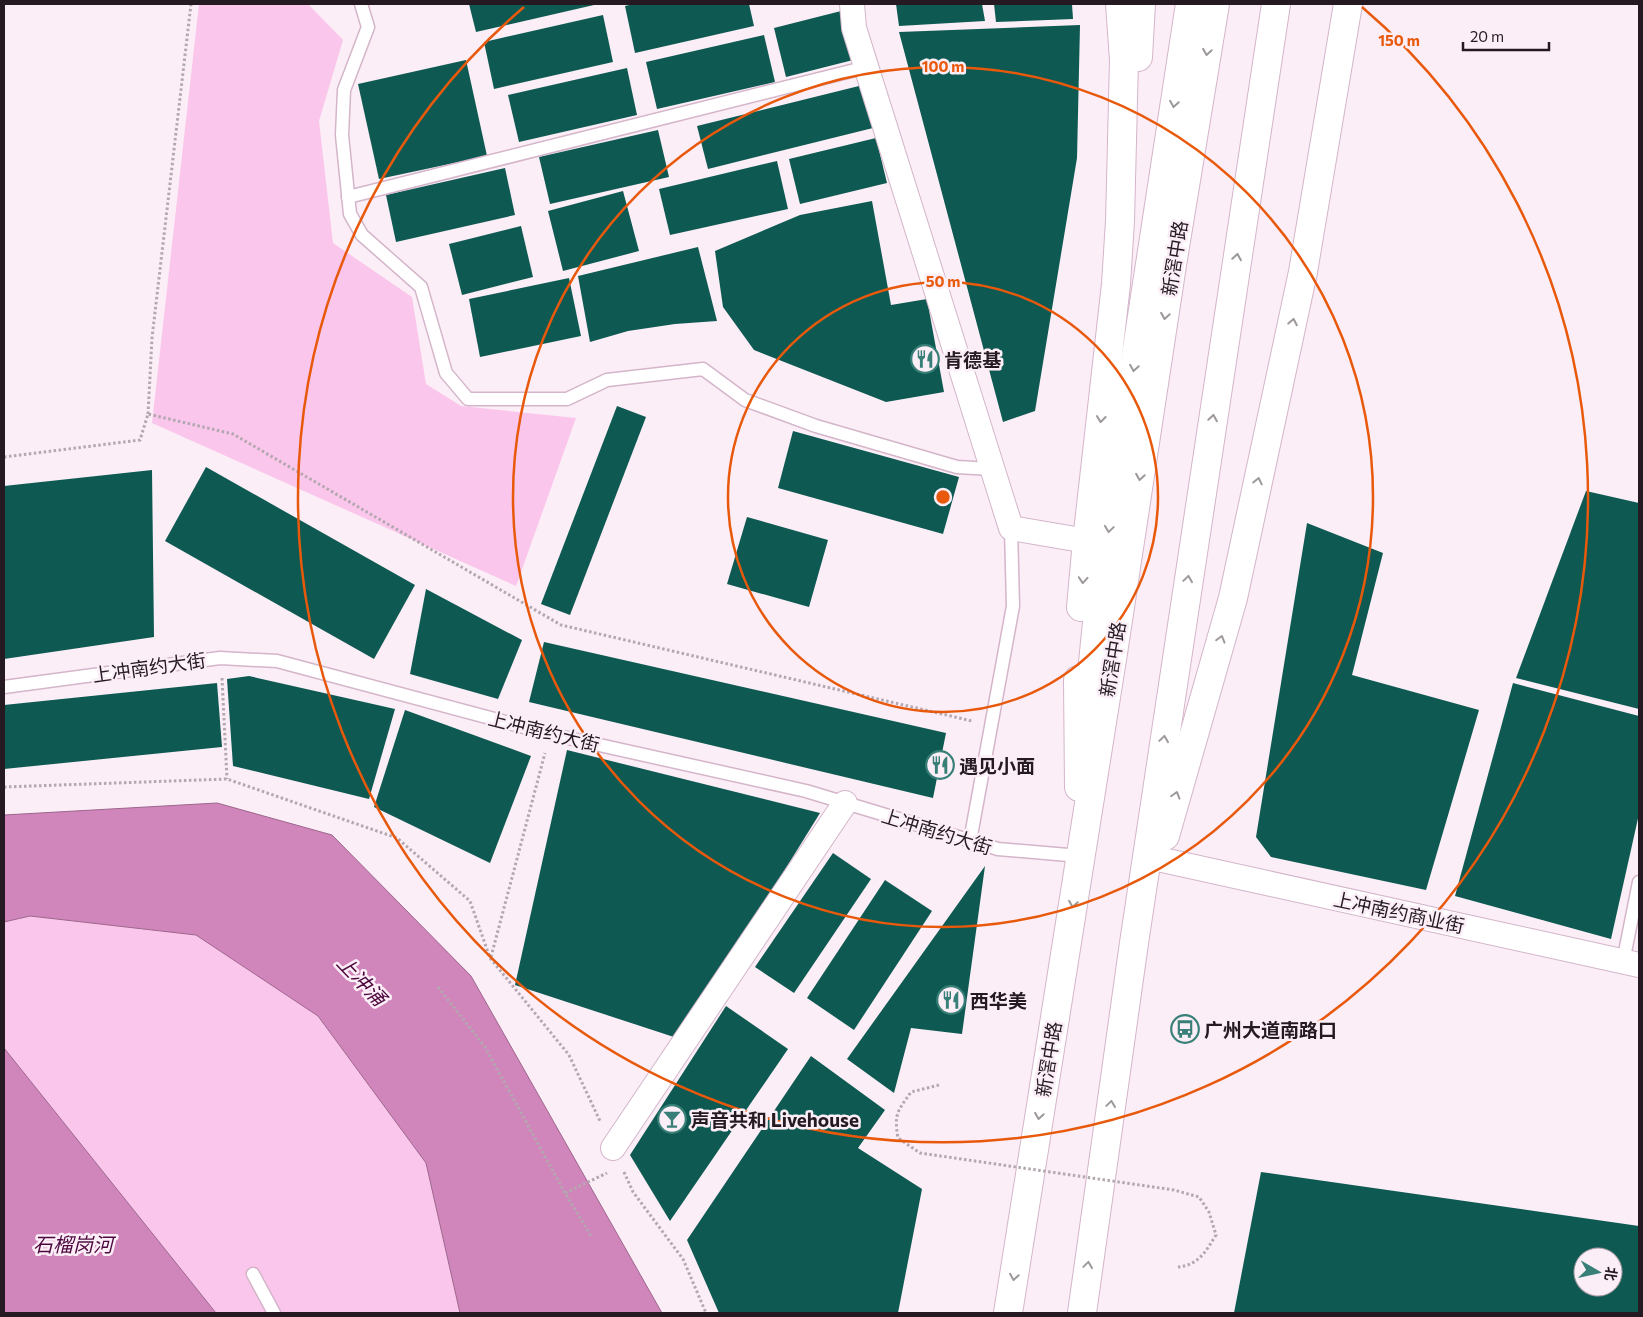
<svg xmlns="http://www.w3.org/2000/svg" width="1643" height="1317" viewBox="0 0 1643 1317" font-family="Commissioner,'Noto Sans SC',sans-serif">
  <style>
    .green { fill: #fbc6eb }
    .water { fill: #d186bb; stroke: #9d668d }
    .building { fill: #0e5952; fill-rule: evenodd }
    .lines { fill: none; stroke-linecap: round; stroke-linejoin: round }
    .service-casing { stroke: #d4b5ca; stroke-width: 15 }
    .minor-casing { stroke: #d4b5ca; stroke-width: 26 }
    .trunk-casing { stroke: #d4b5ca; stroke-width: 30 }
    .path { stroke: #b3a7b0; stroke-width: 3; stroke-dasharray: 2.5 2.5; stroke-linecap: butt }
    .service { stroke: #fff; stroke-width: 12 }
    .minor { stroke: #fff; stroke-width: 24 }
    .trunk { stroke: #fff; stroke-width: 28 }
    .path-bridge { stroke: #b3a7b0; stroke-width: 3; stroke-dasharray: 2.5 2.5; stroke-linecap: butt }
    .oneway { stroke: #9d989c }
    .ring { fill: none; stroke: #e8590c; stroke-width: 2.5 }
    .labels { text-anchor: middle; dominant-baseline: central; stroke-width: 5; stroke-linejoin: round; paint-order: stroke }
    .street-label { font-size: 19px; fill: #251a22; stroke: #fbeef7 }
    .poi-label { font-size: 19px; font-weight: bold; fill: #251a22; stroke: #fbeef7; text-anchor: start }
    .water-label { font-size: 20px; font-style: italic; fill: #4c073e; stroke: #fbeef7 }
    .centre { fill: #e8590c; stroke: #fbeef7; stroke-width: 2.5 }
    .ring-label { font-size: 15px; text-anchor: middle; font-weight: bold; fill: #e8590c; stroke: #fbeef7; stroke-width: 5; stroke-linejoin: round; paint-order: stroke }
  </style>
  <rect width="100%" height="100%" fill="#fbeef7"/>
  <g class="green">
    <polygon points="199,4 308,4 343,40 319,121 333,243 412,297 426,384 461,406 576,418 516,586 152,423"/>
    <polygon points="30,916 196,935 318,1016 426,1163 460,1313 216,1313 4,1048 4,922"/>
  </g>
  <g class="water">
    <polygon points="217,803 332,835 471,976 662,1313 460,1313 426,1163 318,1016 196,935 30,916 4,922 4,815"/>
    <polygon points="4,1048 216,1313 4,1313"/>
  </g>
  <g class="building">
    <polygon points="469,4 594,4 594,5 476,32"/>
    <polygon points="634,4 749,4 754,26 635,53 625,6"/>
    <polygon points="896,4 982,4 985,21 899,26"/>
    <polygon points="994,4 1072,4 1073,19 996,22"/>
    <polygon points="845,10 857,59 786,77 774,28"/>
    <polygon points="603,15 613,62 494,89 484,42"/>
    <polygon points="1080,25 1077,158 1035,411 1003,422 899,32"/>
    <polygon points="764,35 775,82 657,109 646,62"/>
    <polygon points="466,60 487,156 379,179 358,84"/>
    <polygon points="627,68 637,115 519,142 508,95"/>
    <polygon points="867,84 877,127 708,169 697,126"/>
    <polygon points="658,130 669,177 550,204 539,157"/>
    <polygon points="876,138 887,183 800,204 789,159"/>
    <polygon points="777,161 788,209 670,235 659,189"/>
    <polygon points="505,168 515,215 396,242 386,195"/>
    <polygon points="623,191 639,251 563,271 548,211"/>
    <polygon points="872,201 891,305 927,299 944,392 886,402 754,350 723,307 715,251 800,215"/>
    <polygon points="521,226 533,277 462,295 449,244"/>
    <polygon points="698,247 717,321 675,324 628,331 590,342 578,276"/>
    <polygon points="569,278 581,336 480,357 469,299"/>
    <polygon points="617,406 646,417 570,615 541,604"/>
    <polygon points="793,431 959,477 943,534 778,488"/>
    <polygon points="206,467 415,585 374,659 165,541"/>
    <polygon points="152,470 154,637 4,659 4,486"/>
    <polygon points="1586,491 1639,503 1639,709 1516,678"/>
    <polygon points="747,517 828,540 809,607 727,584"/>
    <polygon points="1307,523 1383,553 1352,675 1479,710 1426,890 1271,857 1256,837"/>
    <polygon points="426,589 522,640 498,699 410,674"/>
    <polygon points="544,642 946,733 933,798 529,702"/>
    <polygon points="249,676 395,709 369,799 233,766 227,679"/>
    <polygon points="217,683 222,747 4,769 4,705"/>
    <polygon points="1513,683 1639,716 1639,814 1611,939 1455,896"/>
    <polygon points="405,710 531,756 490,863 374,807"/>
    <polygon points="567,750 820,813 680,1039 515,985"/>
    <polygon points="833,853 871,879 794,993 755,967"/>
    <polygon points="985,866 962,1034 911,1028 894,1093 847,1059"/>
    <polygon points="885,880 932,911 854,1030 807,998"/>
    <polygon points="726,1006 788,1049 670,1221 630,1155"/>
    <polygon points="811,1056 885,1110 858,1148 922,1189 898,1313 719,1313 687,1240"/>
    <path d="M1261,1172L1639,1226V1313H1234ZM1583,1257H1613V1287H1583Z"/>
  </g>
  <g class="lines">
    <defs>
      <g id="service">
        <polyline points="361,4 368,27 344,90 342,135 350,214 362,235 421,287 446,373 468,399 567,399 607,380 703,369 745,400 816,426 957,467 992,469"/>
        <polyline points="348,197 867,67"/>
        <polyline points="4,687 220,658 277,661 550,734 806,791 998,849 1080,856"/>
        <polyline points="970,841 1013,606 1011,528"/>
        <polyline points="1623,962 1639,882"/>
        <polyline points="253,1274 274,1313"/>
      </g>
      <g id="minor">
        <polyline points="852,4 854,28 1011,528 1087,541"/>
        <polyline points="1158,859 1639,965"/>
        <polyline points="613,1148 845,803"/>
      </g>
      <g id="trunk">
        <polyline points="1138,57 1141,4"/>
        <polyline points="1081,607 1087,541 1116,284 1120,221 1124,60 1120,4"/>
        <polyline points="1078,680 1079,787"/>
        <polyline points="1089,702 1101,583 1190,4"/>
        <polyline points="1165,836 1233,598 1303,272 1348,4"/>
        <polyline points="1008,1313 1113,653 1172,265 1215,4"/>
        <polyline points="1082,1313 1134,943 1276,4"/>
      </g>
    </defs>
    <use href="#service" class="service-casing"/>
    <use href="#minor" class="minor-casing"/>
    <use href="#trunk" class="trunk-casing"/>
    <g class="path">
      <polyline points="148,414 152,338 191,4"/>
      <polyline points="4,457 140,440 148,414 233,434 561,625 972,721"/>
      <polyline points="222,678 227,779"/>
      <polyline points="4,787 227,779 397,838 470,901 490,958 569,1055 600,1121"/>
      <polyline points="491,957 545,753"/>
      <polyline points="438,987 485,1047 565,1193 591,1236"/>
      <polyline points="624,1172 633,1192 683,1259 706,1313"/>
      <polyline points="565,1193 607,1173"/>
    </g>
    <use href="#service" class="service"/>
    <use href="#minor" class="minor"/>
    <use href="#trunk" class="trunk"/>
    <path class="path-bridge" d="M939,1085L911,1092C897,1112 894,1114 898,1138L920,1153L1174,1190L1199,1197L1209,1212L1216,1235C1206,1251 1199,1265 1178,1267"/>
  </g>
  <defs><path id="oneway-chevron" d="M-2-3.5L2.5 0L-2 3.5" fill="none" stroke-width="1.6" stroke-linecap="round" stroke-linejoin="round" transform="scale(1.25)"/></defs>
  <g class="oneway">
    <use href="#oneway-chevron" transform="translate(1207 52) rotate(99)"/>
    <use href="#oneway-chevron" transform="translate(1174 104) rotate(99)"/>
    <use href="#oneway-chevron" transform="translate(1237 257) rotate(-81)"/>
    <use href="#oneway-chevron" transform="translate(1165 316) rotate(99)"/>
    <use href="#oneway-chevron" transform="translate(1293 322) rotate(-79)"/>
    <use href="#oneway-chevron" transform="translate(1134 368) rotate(99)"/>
    <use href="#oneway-chevron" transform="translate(1213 418) rotate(-81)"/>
    <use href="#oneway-chevron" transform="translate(1101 419) rotate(96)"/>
    <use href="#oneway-chevron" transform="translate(1140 477) rotate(99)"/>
    <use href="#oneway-chevron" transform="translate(1258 481) rotate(-78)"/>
    <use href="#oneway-chevron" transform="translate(1109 529) rotate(98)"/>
    <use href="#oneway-chevron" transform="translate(1188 579) rotate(-82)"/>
    <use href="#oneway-chevron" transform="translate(1083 580) rotate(94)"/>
    <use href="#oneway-chevron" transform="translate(1221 639) rotate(-74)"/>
    <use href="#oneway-chevron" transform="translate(1164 739) rotate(-82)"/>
    <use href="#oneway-chevron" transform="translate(1176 795) rotate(-74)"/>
    <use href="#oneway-chevron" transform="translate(1073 904) rotate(99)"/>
    <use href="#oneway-chevron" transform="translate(1111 1104) rotate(-82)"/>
    <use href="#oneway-chevron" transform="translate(1039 1116) rotate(99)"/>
    <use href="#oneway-chevron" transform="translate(1088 1265) rotate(-82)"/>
    <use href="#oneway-chevron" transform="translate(1014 1277) rotate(99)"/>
  </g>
  <g class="ring">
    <circle cx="943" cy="497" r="215"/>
    <circle cx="943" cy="497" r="430"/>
    <path d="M1362 7A645 645 0 1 1 524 7"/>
  </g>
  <defs>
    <symbol id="restaurant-ring" viewBox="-11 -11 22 22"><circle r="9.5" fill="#fbeef7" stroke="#387f77" stroke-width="1.5"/><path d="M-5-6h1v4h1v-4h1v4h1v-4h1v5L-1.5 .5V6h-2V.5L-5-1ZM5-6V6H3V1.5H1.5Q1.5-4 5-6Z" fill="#387f77"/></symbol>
    <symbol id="bus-ring" viewBox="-11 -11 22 22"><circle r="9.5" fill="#fbeef7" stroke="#387f77" stroke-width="1.5"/><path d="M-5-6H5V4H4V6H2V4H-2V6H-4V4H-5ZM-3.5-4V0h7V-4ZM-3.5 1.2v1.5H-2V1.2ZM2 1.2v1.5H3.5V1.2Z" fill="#387f77"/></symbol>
    <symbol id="bar-ring" viewBox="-11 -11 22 22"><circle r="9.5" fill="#fbeef7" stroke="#387f77" stroke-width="1.5"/><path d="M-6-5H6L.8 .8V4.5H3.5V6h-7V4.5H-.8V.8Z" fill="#387f77"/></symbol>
  </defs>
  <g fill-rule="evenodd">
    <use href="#restaurant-ring" x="909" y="343" width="32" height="32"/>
    <use href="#restaurant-ring" x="924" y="749" width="32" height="32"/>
    <use href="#restaurant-ring" x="935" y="984" width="32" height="32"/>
    <use href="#bus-ring" x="1169" y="1013" width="32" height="32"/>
    <use href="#bar-ring" x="656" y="1103" width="32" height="32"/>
  </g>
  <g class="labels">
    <g class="street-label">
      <text transform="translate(1174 258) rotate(-81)">新滘中路</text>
      <text transform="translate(1112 659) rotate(-81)">新滘中路</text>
      <text transform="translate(149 667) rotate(-8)">上冲南约大街</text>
      <text transform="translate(544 731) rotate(14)">上冲南约大街</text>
      <text transform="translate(937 831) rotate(17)">上冲南约大街</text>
      <text transform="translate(1399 912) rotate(12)">上冲南约商业街</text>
      <text transform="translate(1048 1059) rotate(-81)">新滘中路</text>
    </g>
    <g class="poi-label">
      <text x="944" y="359">肯德基</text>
      <text x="959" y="765">遇见小面</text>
      <text x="970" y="1000">西华美</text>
      <text x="1204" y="1029">广州大道南路口</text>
      <text x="691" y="1119">声音共和 Livehouse</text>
    </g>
    <g class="water-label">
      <text transform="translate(362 980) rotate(46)">上冲涌</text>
      <text x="73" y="1244">石榴岗河</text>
    </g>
  </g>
  <circle cx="943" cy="497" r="8" class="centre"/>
  <g class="ring-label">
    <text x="1399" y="46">150 m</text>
    <text x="943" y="72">100 m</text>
    <text x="943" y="287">50 m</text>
  </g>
  <rect width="1643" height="1317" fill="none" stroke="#251a22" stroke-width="10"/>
  <g transform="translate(1598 1272) rotate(99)"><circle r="24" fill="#fbeef7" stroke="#a599a2"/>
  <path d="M0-4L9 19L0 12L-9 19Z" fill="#387f77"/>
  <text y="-8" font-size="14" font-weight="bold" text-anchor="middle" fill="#251a22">北</text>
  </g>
  <path d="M1463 42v8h86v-8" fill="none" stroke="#251a22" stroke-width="2.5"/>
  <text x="1470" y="42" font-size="15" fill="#251a22" stroke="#fbeef7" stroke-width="4" paint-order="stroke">20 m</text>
</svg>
